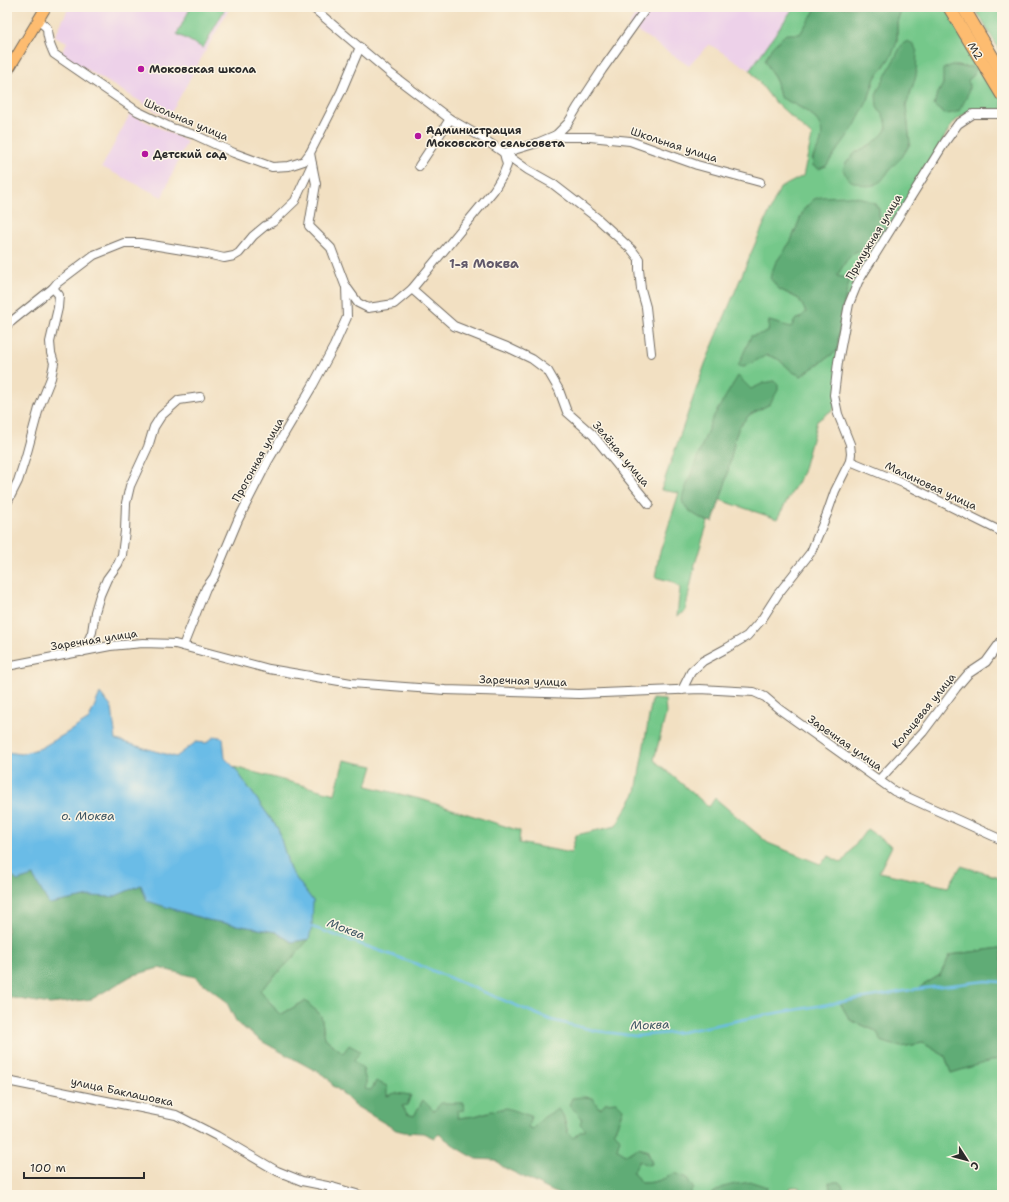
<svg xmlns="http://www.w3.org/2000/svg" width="1009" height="1202" viewBox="0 0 1009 1202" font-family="'Shantell Sans',sans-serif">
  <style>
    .built { fill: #edd1e9 }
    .green { fill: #75c88a; stroke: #507a5a; fill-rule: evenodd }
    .forest { fill: #60ac76; stroke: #466c50 }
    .water { fill: #6bbce7; stroke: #4b7489 }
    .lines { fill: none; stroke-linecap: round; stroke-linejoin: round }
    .stream { stroke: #6bbce7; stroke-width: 2.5 }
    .minor-casing { stroke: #716a60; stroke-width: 10 }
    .major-casing { stroke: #716a60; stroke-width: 12 }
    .highway-casing { stroke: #716a60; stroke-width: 14 }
    .minor { stroke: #fff; stroke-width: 8 }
    .major { stroke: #fdbc70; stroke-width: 10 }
    .highway { stroke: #fdbc70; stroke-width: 12 }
    .poi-dot { fill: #b5179e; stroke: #fcf5e5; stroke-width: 1.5 }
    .labels { text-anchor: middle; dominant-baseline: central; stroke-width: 3; stroke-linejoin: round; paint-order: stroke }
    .street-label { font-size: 11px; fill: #2b2b2b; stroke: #fcf5e5 }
    .poi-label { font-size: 11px; font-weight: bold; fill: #2b2b2b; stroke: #fcf5e5; text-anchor: start }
    .water-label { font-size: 12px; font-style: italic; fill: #3e5663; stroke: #fcf5e5 }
    .quarter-label { font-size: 13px; font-weight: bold; fill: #61596a; stroke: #fcf5e5 }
  </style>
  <rect width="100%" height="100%" fill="#fcf5e5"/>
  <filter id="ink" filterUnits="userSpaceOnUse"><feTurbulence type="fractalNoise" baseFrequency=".025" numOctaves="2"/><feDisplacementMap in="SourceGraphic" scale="8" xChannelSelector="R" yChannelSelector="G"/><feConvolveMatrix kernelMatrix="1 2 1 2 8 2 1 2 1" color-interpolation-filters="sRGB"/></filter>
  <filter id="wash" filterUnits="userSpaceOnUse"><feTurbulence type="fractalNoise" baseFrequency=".012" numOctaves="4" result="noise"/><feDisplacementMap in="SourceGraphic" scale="16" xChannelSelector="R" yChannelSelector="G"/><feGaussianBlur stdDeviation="0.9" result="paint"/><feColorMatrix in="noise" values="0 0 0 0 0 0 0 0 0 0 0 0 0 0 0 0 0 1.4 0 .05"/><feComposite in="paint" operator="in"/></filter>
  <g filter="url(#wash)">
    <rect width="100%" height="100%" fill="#f2e0c2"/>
    <g class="built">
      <polygon points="69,7 191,7 177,34 203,48 226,7 230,7 168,118 61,54 67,42 55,36"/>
      <polygon points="640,7 794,7 750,70 709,44 689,66 629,25"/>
      <polygon points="130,114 187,141 162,197 102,167"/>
    </g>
    <g class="green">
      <polygon points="191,7 226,7 203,48 177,34"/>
      <path d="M794,7H817L800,34L765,60L777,83L780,97C796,106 830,118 821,142C818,148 815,153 812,159L826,166L868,100L875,78L884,67L897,42V22L902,7H950L1002,94V113L988,110L977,111L963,115L952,124L848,304L835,408L817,421L803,472L777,519L720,500L726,481L735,438L739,427L749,415L770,404L764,383L751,390L682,500C686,511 698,516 708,522L695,564L685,612L677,616L680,588L673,582L655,577L659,555L679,493L661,490L705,364L751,253L780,188L803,176L812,136L772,99L750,70ZM952,65L962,67H972L974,75L968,80L936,97L943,84L944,69ZM916,76L906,106L910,144L902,157L891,168L881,181L855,153C865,147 891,137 886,121C884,116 880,111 877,107ZM804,209H879V216L884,224L874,246L855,252L846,261L837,276L850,279C843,302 839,326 837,351L801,376L793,372L778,359L767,355L769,321L791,328L796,319L800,318L806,312L799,299L779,289L775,264L791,241Z"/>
      <polygon points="974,7 1002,7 1002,52 997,46"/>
      <path d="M652,699L665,700L666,714L654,760L709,807L715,798L768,843L820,864L829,856L842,863L867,829L892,846L879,872L948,887L961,866L1002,878V948H1000L950,955L940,975L917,989L840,1002L850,1020L876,1031L901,1047L923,1043L945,1056L951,1073L1002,1057V1195H843V1187L839,1182L829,1183L831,1195H800L799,1187H790L787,1195H765L767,1187L714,1192L712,1195H691L675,1173C663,1180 655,1183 641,1183L633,1172L639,1160L652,1164L648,1151L639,1148L625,1155L617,1149L614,1131C618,1125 620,1117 623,1109L601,1108L598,1107L578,1114L582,1118L586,1130L580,1132L573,1138L568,1133L563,1115L544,1117L532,1129L492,1111L475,1116L458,1118L457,1111H434L423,1100L414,1116L407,1114L402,1105H407L411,1095L387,1096L376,1082L371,1091L364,1089L367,1084L364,1075L363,1069L343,1053L325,1038L321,1015L305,1001L280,1015L260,990L290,961L313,901L290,870L278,829L234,767L335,794L344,760L373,766L367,786L424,800L520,831L519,843L571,853L576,835L616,826L636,792Z"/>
    </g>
    <g class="forest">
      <path d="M817,7H902L897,22V42L892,55L875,78L868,100L854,127L826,166L819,169L813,166C811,153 819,151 821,140C827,116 796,106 780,97L777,83L765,60L772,47L786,34H800Z"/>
      <polygon points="908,41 914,45 917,52 916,76 906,106 910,143 902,157 891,168 881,181 874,185 866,186 851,181 846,176 843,169 846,163 855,153 873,143 883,134 887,128 886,121 877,107 876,94 902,44"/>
      <path d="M952,65L962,67H972L975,70L974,75L968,80C972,91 964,102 959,111C947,116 944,114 934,106L936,97L943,84V69Z"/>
      <path d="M848,196L862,198L874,203L879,209V216L884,224L882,234L874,246L855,252L846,261L837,276L850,279C843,302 839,326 837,351L801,376L793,372L778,359L767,355L744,367L738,366L751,336L768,332L769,321L791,327L796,319L800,318L806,312L799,299L779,289L770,278L775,264L791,241L804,209L814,199L821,197Z"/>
      <path d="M738,376L751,389L764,383L774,381L778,385V390L770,404L749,415L739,427L735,438L726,481L713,522C704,522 689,512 684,505C682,502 682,498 683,495L712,419Z"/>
      <path d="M7,869L17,881L33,876L49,904L90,896L113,897L141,885L148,901L208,920L276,932L292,942L309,939L290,961L260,990L280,1015L305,1001L321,1015L325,1038L343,1053L349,1045L360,1051L354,1061L363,1069C364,1078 368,1081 365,1089L371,1090L376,1081L387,1086V1096L395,1093L411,1095L407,1105L402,1106L407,1114L414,1116L423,1100L434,1111L441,1103H463L464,1110L457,1111L458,1118L475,1116L492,1111L506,1108L531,1116L528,1127L532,1129L544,1117L558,1109L563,1115L568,1133L573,1138L580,1132L586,1130L580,1124L582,1118L569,1105L572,1098L584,1097L593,1098L598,1107L601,1108L605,1103L616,1102L623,1109C620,1117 618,1125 614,1131L620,1139L617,1149L625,1155L639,1148L648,1152L652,1164L647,1165L639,1161L633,1172L641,1183C655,1183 663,1180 675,1173L687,1178L693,1188L690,1193L691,1195H560L503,1167L495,1160L476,1159L456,1147L439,1134L434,1138L423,1133L404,1132L396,1130L354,1105L340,1091L333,1086L327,1077L263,1042L237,1023L226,1001L195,977L159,968L131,976L92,999L50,1004L7,997Z"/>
      <polygon points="1000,948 1002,948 1002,1057 1001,1058 951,1073 945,1056 923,1043 901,1047 882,1042 876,1031 850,1020 840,1003 917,989 940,975 950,955"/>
      <path d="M752,1182L767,1187L765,1195H712C721,1184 739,1184 752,1182Z"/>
      <polygon points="829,1182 839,1182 843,1187 843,1195 831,1195"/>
    </g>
    <polygon class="water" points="100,693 112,708 116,740 176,757 196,742 206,743 215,736 223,738 225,758 234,767 278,829 290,870 313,901 312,927 309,939 292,942 276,932 208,920 147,901 141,885 113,897 90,896 49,904 33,876 17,881 7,869 7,752 21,754 41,748 65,734 89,719"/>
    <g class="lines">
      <polyline class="stream" points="312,927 414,963 551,1020 597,1031 636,1036 682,1032 765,1015 917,989 986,981 1002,982"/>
    </g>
  </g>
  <g filter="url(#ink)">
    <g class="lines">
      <defs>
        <g id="minor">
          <polyline points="312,7 391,74 450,119 481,137 504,153 507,165 503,175 494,190 412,289 394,304 368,308 358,303 345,285 331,248 309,226 316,184 312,164"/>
          <polyline points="647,7 602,70 577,108 568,123 556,135 537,143 504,153 528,170 553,184 597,218 632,250 639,259 639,269 641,289 646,307 651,353"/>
          <path d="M38,20L47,28C47,38 50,45 54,54L137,111L172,128L195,135L234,153L272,167L289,166L304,161L310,153"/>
          <polyline points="556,135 563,137 590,137 630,141 697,165 760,182"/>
          <polyline points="419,166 450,119"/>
          <polyline points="412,289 454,326 507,347 532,359 548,371 559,390 567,412 593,435 649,504"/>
          <polyline points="7,325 53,288 57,283 94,255 124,243 140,243 207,254 224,258 234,256 239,253 253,236 265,226 273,222 295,201 312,164 310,153 341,92 360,47"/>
          <polyline points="850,461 903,483 1002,532"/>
          <polyline points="7,503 18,481 26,456 39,408 51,378 54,363 51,353 50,342 58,308 59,295 53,288"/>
          <polyline points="183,646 206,588 214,577 238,520 268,461 313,385 334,346 347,317 346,286"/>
          <polyline points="82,652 87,644 92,632 95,612 100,595 107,579 118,564 122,555 125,531 126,503 130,486 148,447 154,427 161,416 179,400 200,397"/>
          <polyline points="7,666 110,646 143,643 175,644 269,669 351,683 445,690 579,694 700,689 754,692 765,697 779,709 894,791 1002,840"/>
          <polyline points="682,690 691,672 703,661 727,648 747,636 762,619 778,594 811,552 827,514 835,491 850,461 851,454 850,444 838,414 834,395 838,362 849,304 858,282 945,142 958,124 973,114 1002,114"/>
          <polyline points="879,780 923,732 956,688 968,674 986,662 1002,640"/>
          <polyline points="7,1081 176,1115 217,1136 277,1171 302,1181 332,1187 360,1195"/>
          <polyline points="330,1195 332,1187"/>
        </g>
        <polyline id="major" points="7,72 46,7"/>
        <g id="highway">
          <polyline points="949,7 1002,95"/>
          <polyline points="963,7 1002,73"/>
        </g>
      </defs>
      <use href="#minor" class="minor-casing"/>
      <use href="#major" class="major-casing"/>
      <use href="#highway" class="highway-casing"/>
      <use href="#minor" class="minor"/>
      <use href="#major" class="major"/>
      <use href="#highway" class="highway"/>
    </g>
  </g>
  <g class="poi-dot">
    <circle cx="141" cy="69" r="4"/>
    <circle cx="418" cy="136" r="4"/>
    <circle cx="145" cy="154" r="4"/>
  </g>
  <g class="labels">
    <g class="street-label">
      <text transform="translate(975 51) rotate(59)">М2</text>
      <text transform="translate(186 120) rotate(23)">Школьная улица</text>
      <text transform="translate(674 145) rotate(18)">Школьная улица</text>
      <text transform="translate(874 237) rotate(-59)">Прилужная улица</text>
      <text transform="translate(621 454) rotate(50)">Зелёная улица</text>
      <text transform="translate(258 460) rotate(-61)">Прогонная улица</text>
      <text transform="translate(931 486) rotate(25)">Малиновая улица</text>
      <text transform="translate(94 640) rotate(-9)">Заречная улица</text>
      <text transform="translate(523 681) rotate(2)">Заречная улица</text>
      <text transform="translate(924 711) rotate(-51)">Кольцевая улица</text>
      <text transform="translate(845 743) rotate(35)">Заречная улица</text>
      <text transform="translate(122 1092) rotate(12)">улица Баклашовка</text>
    </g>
    <g class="poi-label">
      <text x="149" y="69">Моковская школа</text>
      <text x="426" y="130">Администрация<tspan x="426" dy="13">Моковского сельсовета</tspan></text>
      <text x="153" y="154">Детский сад</text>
    </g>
    <g class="water-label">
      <text x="88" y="816">о. Моква</text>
      <text transform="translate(346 929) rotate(20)">Моква</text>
      <text transform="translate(650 1025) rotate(-2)">Моква</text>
    </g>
    <g class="quarter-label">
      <text x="484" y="263">1-я Моква</text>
    </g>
  </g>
  <rect width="1009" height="1202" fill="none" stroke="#fcf5e5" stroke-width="24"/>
  <g transform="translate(967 1160) rotate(126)" stroke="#fcf5e5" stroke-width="3" paint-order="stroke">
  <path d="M0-3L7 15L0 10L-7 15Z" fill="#2b2b2b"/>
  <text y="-6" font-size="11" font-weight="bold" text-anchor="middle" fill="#2b2b2b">С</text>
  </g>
  <path d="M24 1172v6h120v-6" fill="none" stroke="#2b2b2b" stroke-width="2"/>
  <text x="30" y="1172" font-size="12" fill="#2b2b2b" stroke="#fcf5e5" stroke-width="3" paint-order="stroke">100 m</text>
</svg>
